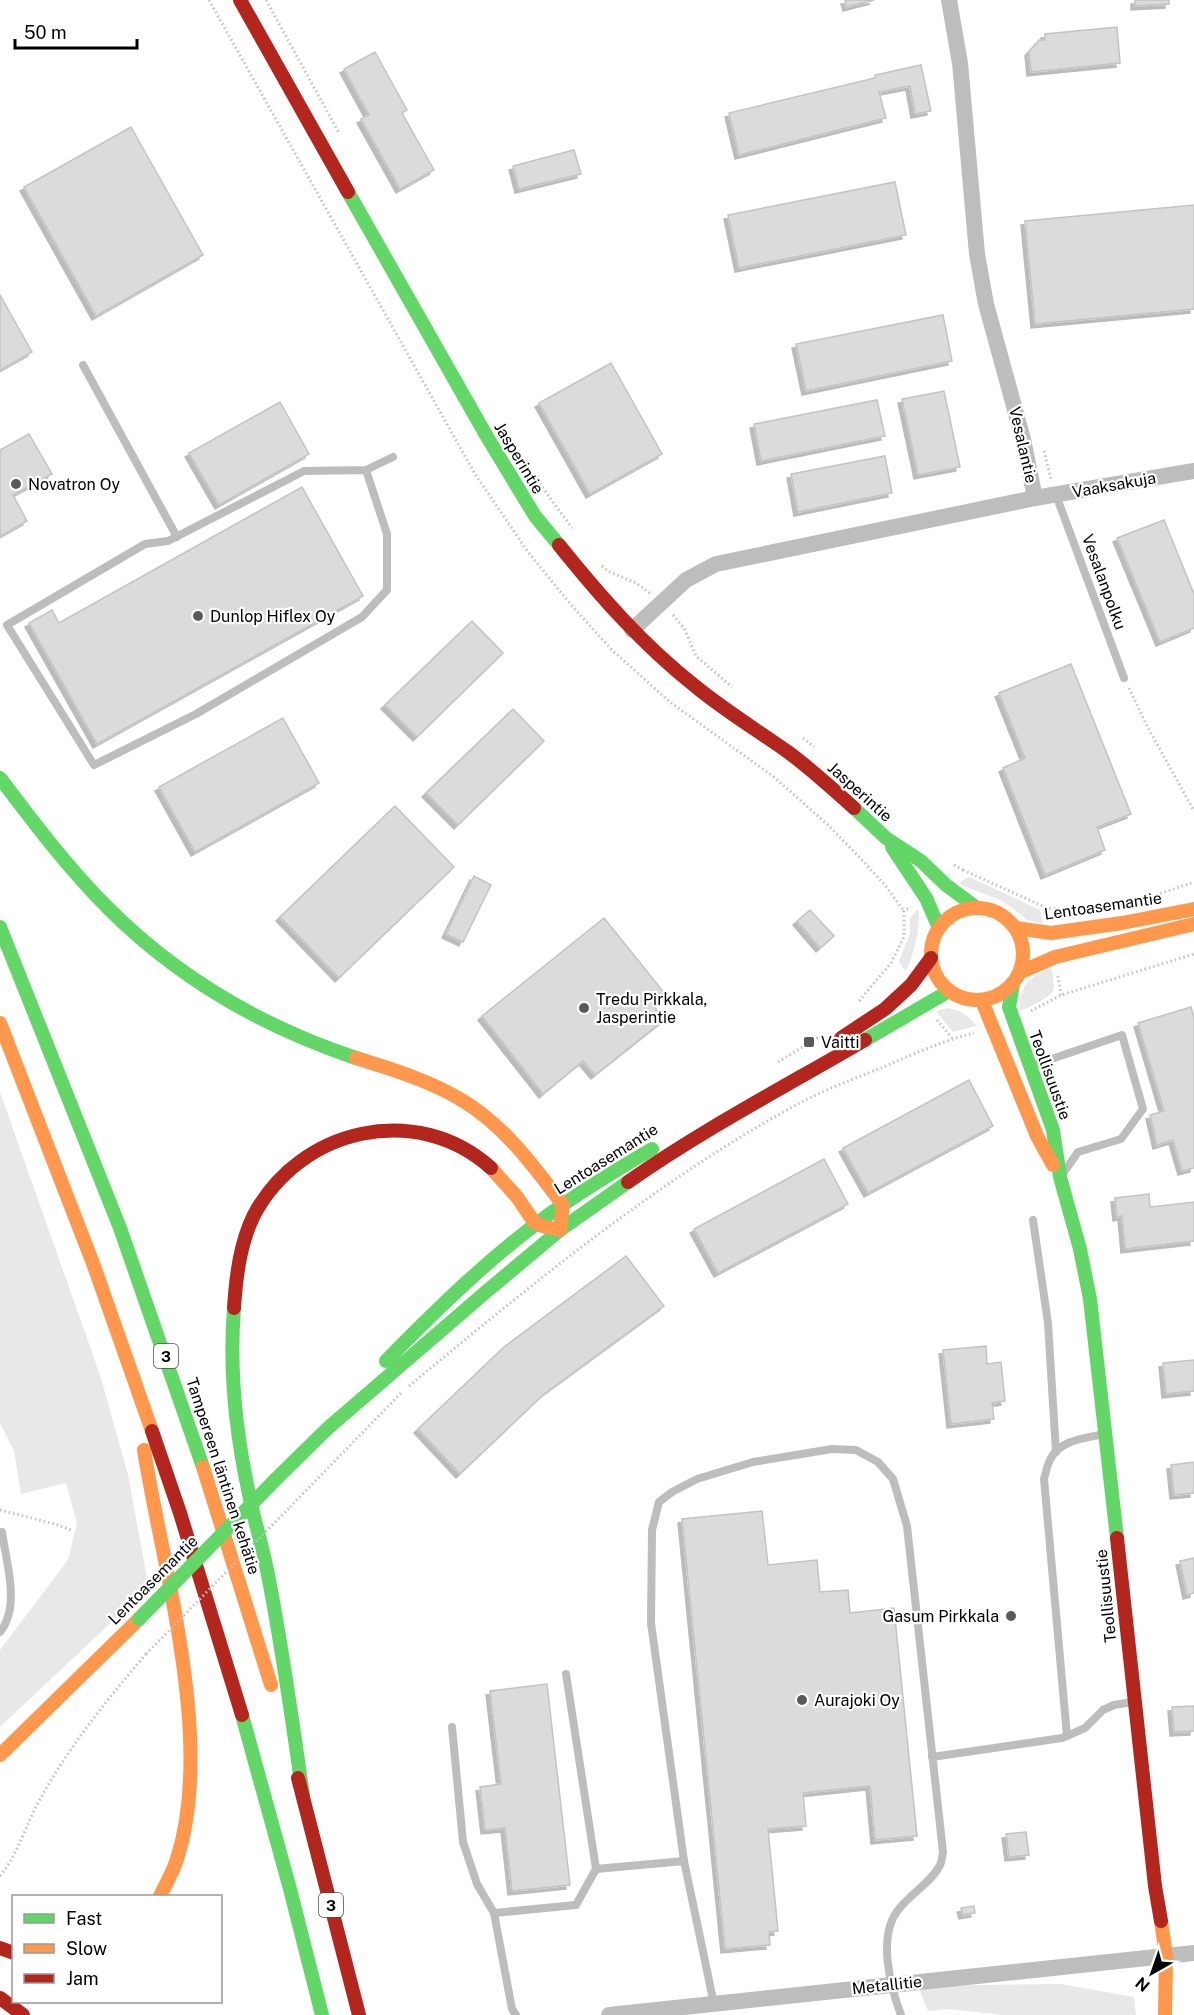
<svg xmlns="http://www.w3.org/2000/svg" width="1194" height="2015" viewBox="0 0 1194 2015" font-family="'Public Sans',sans-serif">
  <style>
    .green { fill: #e8e8e8 }
    .building { fill: #dbdbdb; stroke: #c3c3c3; stroke-width: 1.5; filter: url(#shadow) }
    .lines { fill: none; stroke-linecap: round; stroke-linejoin: round }
    .path { stroke: #c2c2c2; stroke-width: 3; stroke-dasharray: 1.5 3; stroke-linecap: butt }
    .lane { stroke: #bdbdbd; stroke-width: 8 }
    .street { stroke: #bdbdbd; stroke-width: 16 }
    .fast { stroke: #63d668; stroke-width: 14 }
    .slow { stroke: #ff974d; stroke-width: 14 }
    .jam { stroke: #b3261e; stroke-width: 14 }
    .path-bridge { stroke: #c2c2c2; stroke-width: 3; stroke-dasharray: 1.5 3; stroke-linecap: butt }
    .fast-bridge { stroke: #63d668; stroke-width: 14 }
    .poi-dot { fill: #595959; stroke: #fff; stroke-width: 2 }
    .labels { text-anchor: middle; dominant-baseline: central; stroke-width: 4.5; stroke-linejoin: round; paint-order: stroke }
    .shield { fill: #fff; stroke: #4c4c4c; stroke-width: 1.5 }
    .shield-label { font-size: 15px; font-weight: bold; fill: #000 }
    .street-label { font-size: 16px; fill: #000; stroke: #fff }
    .poi-label { font-size: 16px; fill: #000; stroke: #fff; text-anchor: start }
  </style>
  <defs>
    <filter id="shadow"><feDropShadow dx="-4" dy="4" stdDeviation="0" flood-color="#0004"/></filter>
  </defs>
  <rect width="100%" height="100%" fill="#fff"/>
  <g class="green">
    <polygon points="969,877 1040,910 1043,924 1027,920 1013,908 1000,900 966,887 959,883"/>
    <path d="M917,910L919,911C919,933 915,949 907,969L904,970L899,961L910,933V918Z"/>
    <path d="M1051,967C1052,973 1054,981 1054,988C1053,997 1028,1008 1020,1011L1019,1008C1024,979 1027,981 1051,967Z"/>
    <path d="M948,1008C960,1010 970,1016 976,1026L953,1032L936,1011Z"/>
    <polygon points="0,1092 101,1378 128,1475 147,1578 119,1615 0,1727 0,1650 68,1560 77,1523 66,1483 21,1494 14,1451 0,1423"/>
    <polygon points="1060,1984 1134,1997 1136,2015 1003,2015 947,2009 928,2011 918,1986"/>
  </g>
  <g class="building">
    <polygon points="845,0 874,0 847,7"/>
    <polygon points="1135,0 1169,0 1169,4 1135,6"/>
    <polygon points="1117,27 1120,63 1031,72 1029,52 1039,40 1045,40 1045,34"/>
    <polygon points="375,52 407,110 402,113 434,170 400,189 361,119 369,115 344,69"/>
    <polygon points="921,65 931,111 915,114 910,86 879,92 886,118 739,155 729,113 875,78 875,75"/>
    <polygon points="131,127 203,255 96,316 24,187"/>
    <polygon points="574,150 581,174 519,189 513,166"/>
    <polygon points="895,182 906,235 739,268 728,215"/>
    <polygon points="1194,205 1194,309 1035,324 1025,221"/>
    <polygon points="0,295 32,352 0,370"/>
    <polygon points="943,315 952,361 806,391 796,344"/>
    <polygon points="611,363 662,454 590,494 539,403"/>
    <polygon points="944,391 960,467 918,475 902,399"/>
    <polygon points="877,400 885,436 761,461 754,424"/>
    <polygon points="280,402 309,454 219,505 189,453"/>
    <polygon points="29,434 52,474 13,495 27,521 0,536 0,450"/>
    <polygon points="885,456 892,493 798,512 791,474"/>
    <polygon points="302,487 363,596 97,744 29,623 52,610 59,623"/>
    <polygon points="1164,520 1194,594 1194,628 1160,642 1117,538"/>
    <polygon points="472,621 503,653 417,737 385,705"/>
    <polygon points="1071,664 1131,814 1097,827 1105,850 1045,875 1003,768 1025,758 999,693"/>
    <polygon points="513,709 544,741 458,825 426,793"/>
    <polygon points="283,718 319,783 195,852 159,787"/>
    <polygon points="395,806 454,867 339,978 280,917"/>
    <polygon points="474,876 491,885 463,942 446,934"/>
    <polygon points="810,910 834,936 820,948 797,921"/>
    <polygon points="604,918 666,995 653,1005 664,1020 595,1075 583,1061 543,1094 482,1016"/>
    <polygon points="1191,1007 1194,1017 1194,1168 1182,1171 1173,1140 1157,1145 1150,1115 1164,1111 1138,1023"/>
    <polygon points="969,1080 993,1126 868,1193 843,1148"/>
    <polygon points="824,1159 848,1204 718,1273 694,1229"/>
    <polygon points="1149,1194 1150,1207 1194,1202 1194,1241 1125,1249 1122,1216 1117,1217 1115,1198"/>
    <polygon points="626,1256 664,1306 544,1394 460,1474 418,1429 504,1347"/>
    <polygon points="986,1346 987,1364 1001,1362 1005,1401 992,1403 994,1419 951,1424 943,1350"/>
    <polygon points="1194,1360 1194,1391 1166,1394 1163,1363"/>
    <polygon points="1194,1462 1194,1493 1174,1495 1171,1465"/>
    <polygon points="762,1511 768,1565 817,1560 820,1592 848,1590 850,1613 894,1608 917,1836 875,1840 870,1786 803,1793 806,1826 768,1829 778,1931 769,1932 770,1945 725,1949 682,1519"/>
    <polygon points="1194,1558 1194,1593 1187,1595 1180,1561"/>
    <polygon points="547,1684 570,1885 512,1891 505,1828 485,1830 480,1787 501,1784 490,1691"/>
    <polygon points="1194,1706 1194,1731 1174,1732 1172,1707"/>
    <polygon points="1026,1832 1029,1855 1009,1857 1006,1834"/>
    <polygon points="974,1906 975,1913 963,1915 961,1908"/>
  </g>
  <g class="lines">
    <g class="path">
      <polyline points="209,0 475,474 528,552 572,606 613,651 670,702 774,777 828,825 865,863 884,884 904,911"/>
      <polyline points="266,0 339,133"/>
      <polyline points="1044,451 1051,479"/>
      <polyline points="537,480 572,528"/>
      <polyline points="602,566 608,571 636,583 651,594"/>
      <polyline points="673,615 684,628 696,656 732,687"/>
      <polyline points="1129,688 1147,726 1194,811"/>
      <polyline points="803,738 814,747"/>
      <polyline points="954,865 963,870"/>
      <polyline points="963,870 1047,908 1070,910"/>
      <polyline points="1156,895 1194,882"/>
      <polyline points="1058,976 1061,995"/>
      <polyline points="859,1001 891,963 904,937 904,911 911,907"/>
      <polyline points="1031,1011 1061,995 1194,954"/>
      <polyline points="937,1020 952,1038"/>
      <polyline points="778,1062 824,1034"/>
      <path d="M409,1386C531,1285 654,1183 794,1106C821,1091 851,1080 881,1068C911,1055 942,1041 974,1033"/>
      <polyline points="290,1507 402,1392"/>
      <polyline points="0,1510 55,1524 71,1530"/>
      <path d="M0,1876C18,1854 25,1827 38,1803C67,1749 106,1701 146,1654"/>
    </g>
    <g class="lane">
      <polyline points="83,365 177,537"/>
      <polyline points="366,470 387,534 387,590 362,617 196,714 94,765 7,625 145,544 168,541 304,471 366,470 393,457"/>
      <polyline points="1056,495 1124,678"/>
      <polyline points="1031,1066 1122,1035 1143,1109 1121,1139 1078,1152 1064,1172"/>
      <polyline points="1033,1220 1048,1323 1056,1452"/>
      <path d="M0,1532H2C6,1562 21,1606 0,1632"/>
      <polyline points="452,1727 463,1842 477,1884 494,1913 512,2009 516,2015"/>
      <path d="M1067,1736L1044,1479C1046,1473 1047,1465 1050,1460C1059,1440 1085,1438 1104,1434"/>
      <polyline points="932,1757 1062,1738 1085,1728 1103,1710 1114,1705 1132,1702"/>
      <polyline points="596,1869 684,1861"/>
      <polyline points="494,1913 576,1905 596,1869 566,1674"/>
      <path d="M714,2004L684,1861L651,1623L652,1530L659,1502L672,1492L697,1479L753,1462L832,1449L856,1450L878,1462L893,1479L907,1526L943,1852C942,1856 942,1862 940,1865C932,1882 910,1894 899,1909C877,1935 890,1986 901,2015"/>
    </g>
    <g class="street">
      <polyline points="949,0 960,63 977,254 986,304 1023,439 1035,498"/>
      <polyline points="632,630 686,580 716,564 1035,498 1194,471"/>
      <polyline points="609,2015 1194,1953"/>
    </g>
    <g class="fast">
      <polyline points="348,192 486,435 535,516 559,545"/>
      <path d="M0,778C34,823 68,868 108,908C178,978 263,1027 356,1058"/>
      <polyline points="854,808 886,838 921,861 946,885 977,908"/>
      <polyline points="892,847 926,898 939,928"/>
      <polyline points="0,927 120,1228 203,1467"/>
      <polyline points="1013,984 1009,1007 1053,1130 1060,1177 1080,1249 1090,1299 1117,1538"/>
      <polyline points="865,1040 949,991"/>
      <path d="M234,1308C229,1370 236,1434 249,1494C254,1520 262,1544 267,1570C282,1644 292,1720 303,1795"/>
      <path d="M386,1361C438,1308 491,1256 551,1213C583,1190 618,1169 652,1149"/>
      <polyline points="276,1479 328,1428 487,1291 560,1230 628,1182"/>
      <polyline points="242,1715 290,1889 322,2015"/>
    </g>
    <g class="slow">
      <circle cx="977" cy="954" r="46"/>
      <polyline points="1016,928 1051,933 1122,923 1194,909"/>
      <polyline points="1021,972 1055,957 1194,924"/>
      <polyline points="982,1001 1037,1136 1053,1165"/>
      <polyline points="0,1023 94,1266 152,1431"/>
      <path d="M356,1058C391,1069 428,1080 460,1099C503,1124 534,1166 563,1205L560,1230L542,1226L534,1222L517,1197L491,1168"/>
      <path d="M144,1450C163,1570 215,1741 177,1859C173,1872 166,1884 160,1896"/>
      <polyline points="203,1467 271,1685"/>
      <polyline points="0,1755 139,1619"/>
      <polyline points="1161,1921 1166,1956 1165,2015"/>
    </g>
    <g class="jam">
      <polyline points="240,0 348,192"/>
      <path d="M559,545C600,596 643,645 695,686C724,710 757,730 788,752C811,769 833,789 854,808"/>
      <polyline points="841,1038 885,1009 911,985 931,958"/>
      <path d="M628,1182C704,1129 786,1086 865,1040"/>
      <path d="M234,1308C236,1277 240,1243 254,1215C300,1128 417,1101 491,1168"/>
      <polyline points="152,1431 180,1513 242,1715"/>
      <polyline points="1117,1538 1155,1886 1161,1921"/>
      <polyline points="298,1778 359,2015"/>
      <polyline points="0,1948 14,1953"/>
      <polyline points="0,1998 23,2015"/>
    </g>
    <polyline class="path-bridge" points="146,1654 290,1507"/>
    <polyline class="fast-bridge" points="139,1619 276,1479"/>
  </g>
  <g class="poi-dot">
    <circle cx="16" cy="484" r="6"/>
    <circle cx="198" cy="616" r="6"/>
    <circle cx="584" cy="1008" r="6"/>
    <rect x="803" y="1036" width="12" height="12" rx="3"/>
    <circle cx="1011" cy="1616" r="6"/>
    <circle cx="802" cy="1700" r="6"/>
  </g>
  <g class="labels">
    <g class="shield">
      <rect x="154" y="1344" width="24" height="24" rx="4.5"/>
      <rect x="319" y="1893" width="24" height="24" rx="4.5"/>
    </g>
    <g class="shield-label">
      <text x="166" y="1356">3</text>
      <text x="331" y="1905">3</text>
    </g>
    <g class="street-label">
      <text transform="translate(1023 445) rotate(77)">Vesalantie</text>
      <text transform="translate(519 458) rotate(59)">Jasperintie</text>
      <text transform="translate(1114 485) rotate(-10)">Vaaksakuja</text>
      <text transform="translate(1104 582) rotate(70)">Vesalanpolku</text>
      <text transform="translate(860 792) rotate(42)">Jasperintie</text>
      <text transform="translate(1103 906) rotate(-8)">Lentoasemantie</text>
      <text transform="translate(1050 1075) rotate(70)">Teollisuustie</text>
      <text transform="translate(606 1159) rotate(-32)">Lentoasemantie</text>
      <text transform="translate(223 1476) rotate(72)">Tampereen läntinen kehätie</text>
      <text transform="translate(153 1580) rotate(-45)">Lentoasemantie</text>
      <text transform="translate(1106 1596) rotate(-96)">Teollisuustie</text>
      <text transform="translate(887 1985) rotate(-6)">Metallitie</text>
    </g>
    <g class="poi-label">
      <text x="28" y="484">Novatron Oy</text>
      <text x="210" y="616">Dunlop Hiflex Oy</text>
      <text x="596" y="999">Tredu Pirkkala,<tspan x="596" dy="18">Jasperintie</tspan></text>
      <text x="821" y="1042">Vaitti</text>
      <text x="999" y="1616" text-anchor="end">Gasum Pirkkala</text>
      <text x="814" y="1700">Aurajoki Oy</text>
    </g>
  </g>
  <rect x="12" y="1895" width="210" height="108" fill="#ffffff" stroke="#999999" stroke-width="1.5"/>
  <rect x="24" y="1914" width="30" height="9" fill="#63d668" stroke="#999999" stroke-width="1.5"/>
  <text x="66" y="1925" font-size="18" fill="#000000">Fast</text>
  <rect x="24" y="1944" width="30" height="9" fill="#ff974d" stroke="#999999" stroke-width="1.5"/>
  <text x="66" y="1955" font-size="18" fill="#000000">Slow</text>
  <rect x="24" y="1974" width="30" height="9" fill="#b3261e" stroke="#999999" stroke-width="1.5"/>
  <text x="66" y="1985" font-size="18" fill="#000000">Jam</text>
  <g transform="translate(1152 1973) rotate(220)" stroke="#ffffff" stroke-width="4.5" paint-order="stroke">
  <path d="M0-4.5L10 22L0 15L-10 22Z" fill="#000000"/>
  <text y="-9" font-size="16" font-weight="bold" text-anchor="middle" fill="#000000">N</text>
  </g>
  <path d="M15 39v9h122v-9" fill="none" stroke="#000000" stroke-width="3"/>
  <text x="24" y="39" font-size="18" fill="#000000" stroke="#ffffff" stroke-width="4.5" paint-order="stroke">50 m</text>
</svg>
